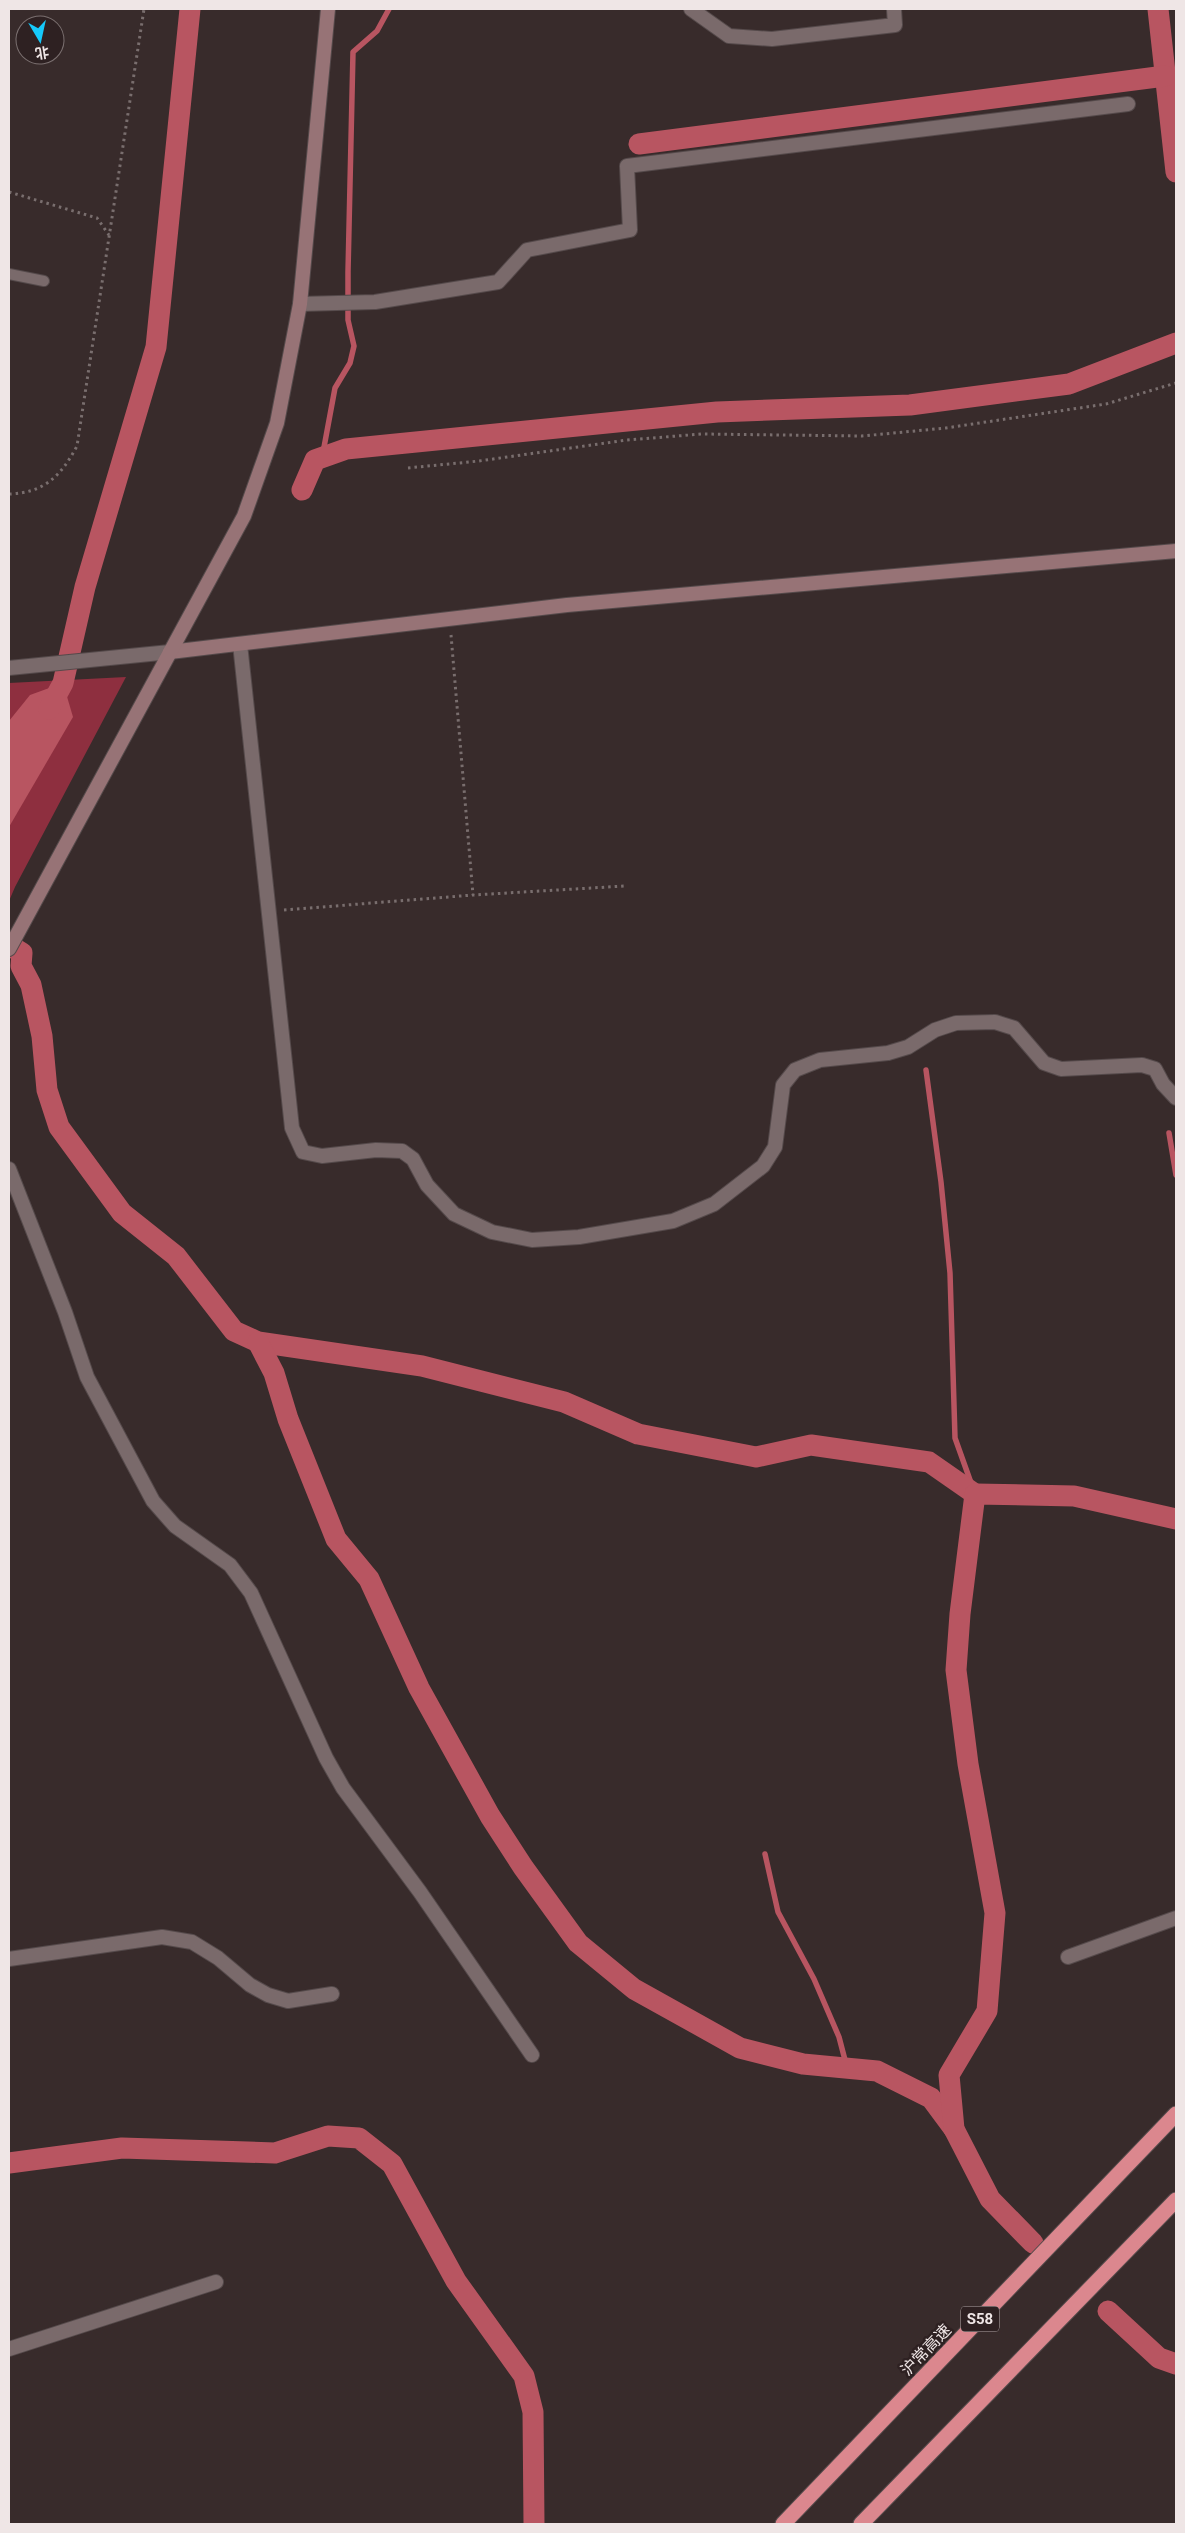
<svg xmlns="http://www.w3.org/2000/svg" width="1185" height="2533" viewBox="0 0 1185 2533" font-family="Roboto,'Noto Sans SC',sans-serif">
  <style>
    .green { fill: #8e2f3f }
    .water { fill: #b85561 }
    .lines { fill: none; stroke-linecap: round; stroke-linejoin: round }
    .stream { stroke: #b85561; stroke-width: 5.5 }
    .canal { stroke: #b85561; stroke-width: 21 }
    .service-casing { stroke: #554a4b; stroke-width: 12 }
    .minor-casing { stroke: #554a4b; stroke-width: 16 }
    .tertiary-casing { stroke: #554a4b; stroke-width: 16 }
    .secondary-casing { stroke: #554a4b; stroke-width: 16 }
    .motorway-casing { stroke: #554a4b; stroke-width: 17 }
    .path { stroke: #796e6e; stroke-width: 3; stroke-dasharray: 2.5 4; stroke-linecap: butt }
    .service { stroke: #7a6a6b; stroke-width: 10 }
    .minor { stroke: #7a6a6b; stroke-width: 14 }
    .tertiary { stroke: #7a6a6b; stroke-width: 14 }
    .secondary { stroke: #977376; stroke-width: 14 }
    .motorway { stroke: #db878e; stroke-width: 15 }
    .labels { text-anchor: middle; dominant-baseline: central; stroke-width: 5; stroke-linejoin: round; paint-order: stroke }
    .shield { fill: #2e2122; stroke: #b5abab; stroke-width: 1 }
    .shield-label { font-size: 15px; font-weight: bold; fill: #efe6e6 }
    .street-label { font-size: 16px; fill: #efe6e6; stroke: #2e2122 }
  </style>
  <rect width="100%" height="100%" fill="#382b2b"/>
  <polygon class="green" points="126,677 15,887 9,901 9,683"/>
  <polygon class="water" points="63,683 73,717 9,827 9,721 30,695"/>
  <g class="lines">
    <g class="stream">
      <polyline points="322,458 335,388 350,363 354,346 348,320 348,272 353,52 377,31 389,9"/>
      <polyline points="926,1070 941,1182 950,1273 955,1438 975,1494"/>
      <polyline points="1169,1133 1176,1175"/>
      <polyline points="765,1854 778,1912 814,1979 839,2037 845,2060 839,2068"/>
    </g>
    <g class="canal">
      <polyline points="1158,9 1176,172"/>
      <polyline points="639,144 1165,76"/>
      <polyline points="302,490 315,460 346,449 717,412 910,405 1069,384 1176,343"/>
      <polyline points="49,709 63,683 85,587 156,347 190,9"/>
      <polyline points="9,945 22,953 21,966 31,985 42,1036 47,1090 59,1127 122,1213 176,1256 234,1331 258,1342 422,1366 564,1402 638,1434 756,1457 811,1445 929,1462 975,1494"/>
      <polyline points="258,1342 274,1373 288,1419 336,1539 369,1579 419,1688 490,1816 523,1867 578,1943 634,1989 740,2048 803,2064 877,2071 931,2098 954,2129"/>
      <polyline points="9,2163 122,2148 275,2153 328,2136 359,2138 392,2164 456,2281 524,2376 533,2412 534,2524"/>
      <polyline points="1033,2243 990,2199 954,2129 949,2075 987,2011 995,1913 968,1764 956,1670 960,1614 975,1494 1074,1496 1176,1519"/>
      <polyline points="1108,2311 1159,2358 1176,2364"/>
    </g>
    <defs>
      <polyline id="service" points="9,274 44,281"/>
      <g id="minor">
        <polyline points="691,9 729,36 772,39 895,25 894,9"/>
        <polyline points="300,304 375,302 498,282 527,250 630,230 627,166 1128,104"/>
        <polyline points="240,644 292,1128 303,1152 322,1156 376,1150 402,1151 413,1159 427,1185 454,1214 492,1232 532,1240 579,1237 673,1221 714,1204 763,1166 775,1147 783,1085 795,1070 820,1060 888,1053 908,1047 935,1030 956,1023 995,1022 1014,1028 1044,1063 1061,1069 1142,1065 1155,1069 1163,1084 1176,1098"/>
        <polyline points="9,1169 65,1312 87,1377 153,1501 175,1526 230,1565 251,1593 326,1758 343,1788 420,1892 532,2055"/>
        <polyline points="1068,1957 1176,1918"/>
        <polyline points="9,1959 162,1937 192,1942 218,1958 250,1985 268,1995 288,2001 332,1994"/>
        <polyline points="9,2349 216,2282"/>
      </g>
      <polyline id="tertiary" points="9,668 170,652"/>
      <g id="secondary">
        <polyline points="170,652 567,605 1176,551"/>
        <polyline points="9,949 244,516 277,423 300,304 328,9"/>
      </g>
      <g id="motorway">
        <polyline points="783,2524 1176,2114"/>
        <polyline points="861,2524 1176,2200"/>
      </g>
    </defs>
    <use href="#service" class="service-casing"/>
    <use href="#minor" class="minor-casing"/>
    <use href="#tertiary" class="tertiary-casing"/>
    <use href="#secondary" class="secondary-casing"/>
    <use href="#motorway" class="motorway-casing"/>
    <g class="path">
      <polyline points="9,192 97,218 109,235"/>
      <polyline points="408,468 479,461 627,440 702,434 862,436 946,428 1106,404 1176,383"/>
      <path d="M9,494C44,493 61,476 77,446L144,9"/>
      <polyline points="451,635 473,895"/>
      <polyline points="284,910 473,895 625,886"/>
    </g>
    <use href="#service" class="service"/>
    <use href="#minor" class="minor"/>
    <use href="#tertiary" class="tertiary"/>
    <use href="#secondary" class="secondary"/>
    <use href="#motorway" class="motorway"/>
  </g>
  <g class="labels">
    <rect class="shield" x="961" y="2306.5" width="38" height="25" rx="4"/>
    <g class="shield-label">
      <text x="980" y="2319">S58</text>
    </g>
    <g class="street-label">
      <text transform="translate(926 2350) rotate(-46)">沪常高速</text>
    </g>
  </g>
  <rect width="1185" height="2533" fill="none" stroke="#efe6e6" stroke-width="20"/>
  <g transform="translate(40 40) rotate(171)"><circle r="24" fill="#2e2122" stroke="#7b7070"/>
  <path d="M0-4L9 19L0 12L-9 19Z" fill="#16cafb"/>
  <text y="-8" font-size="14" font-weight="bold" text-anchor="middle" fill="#efe6e6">北</text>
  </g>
</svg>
